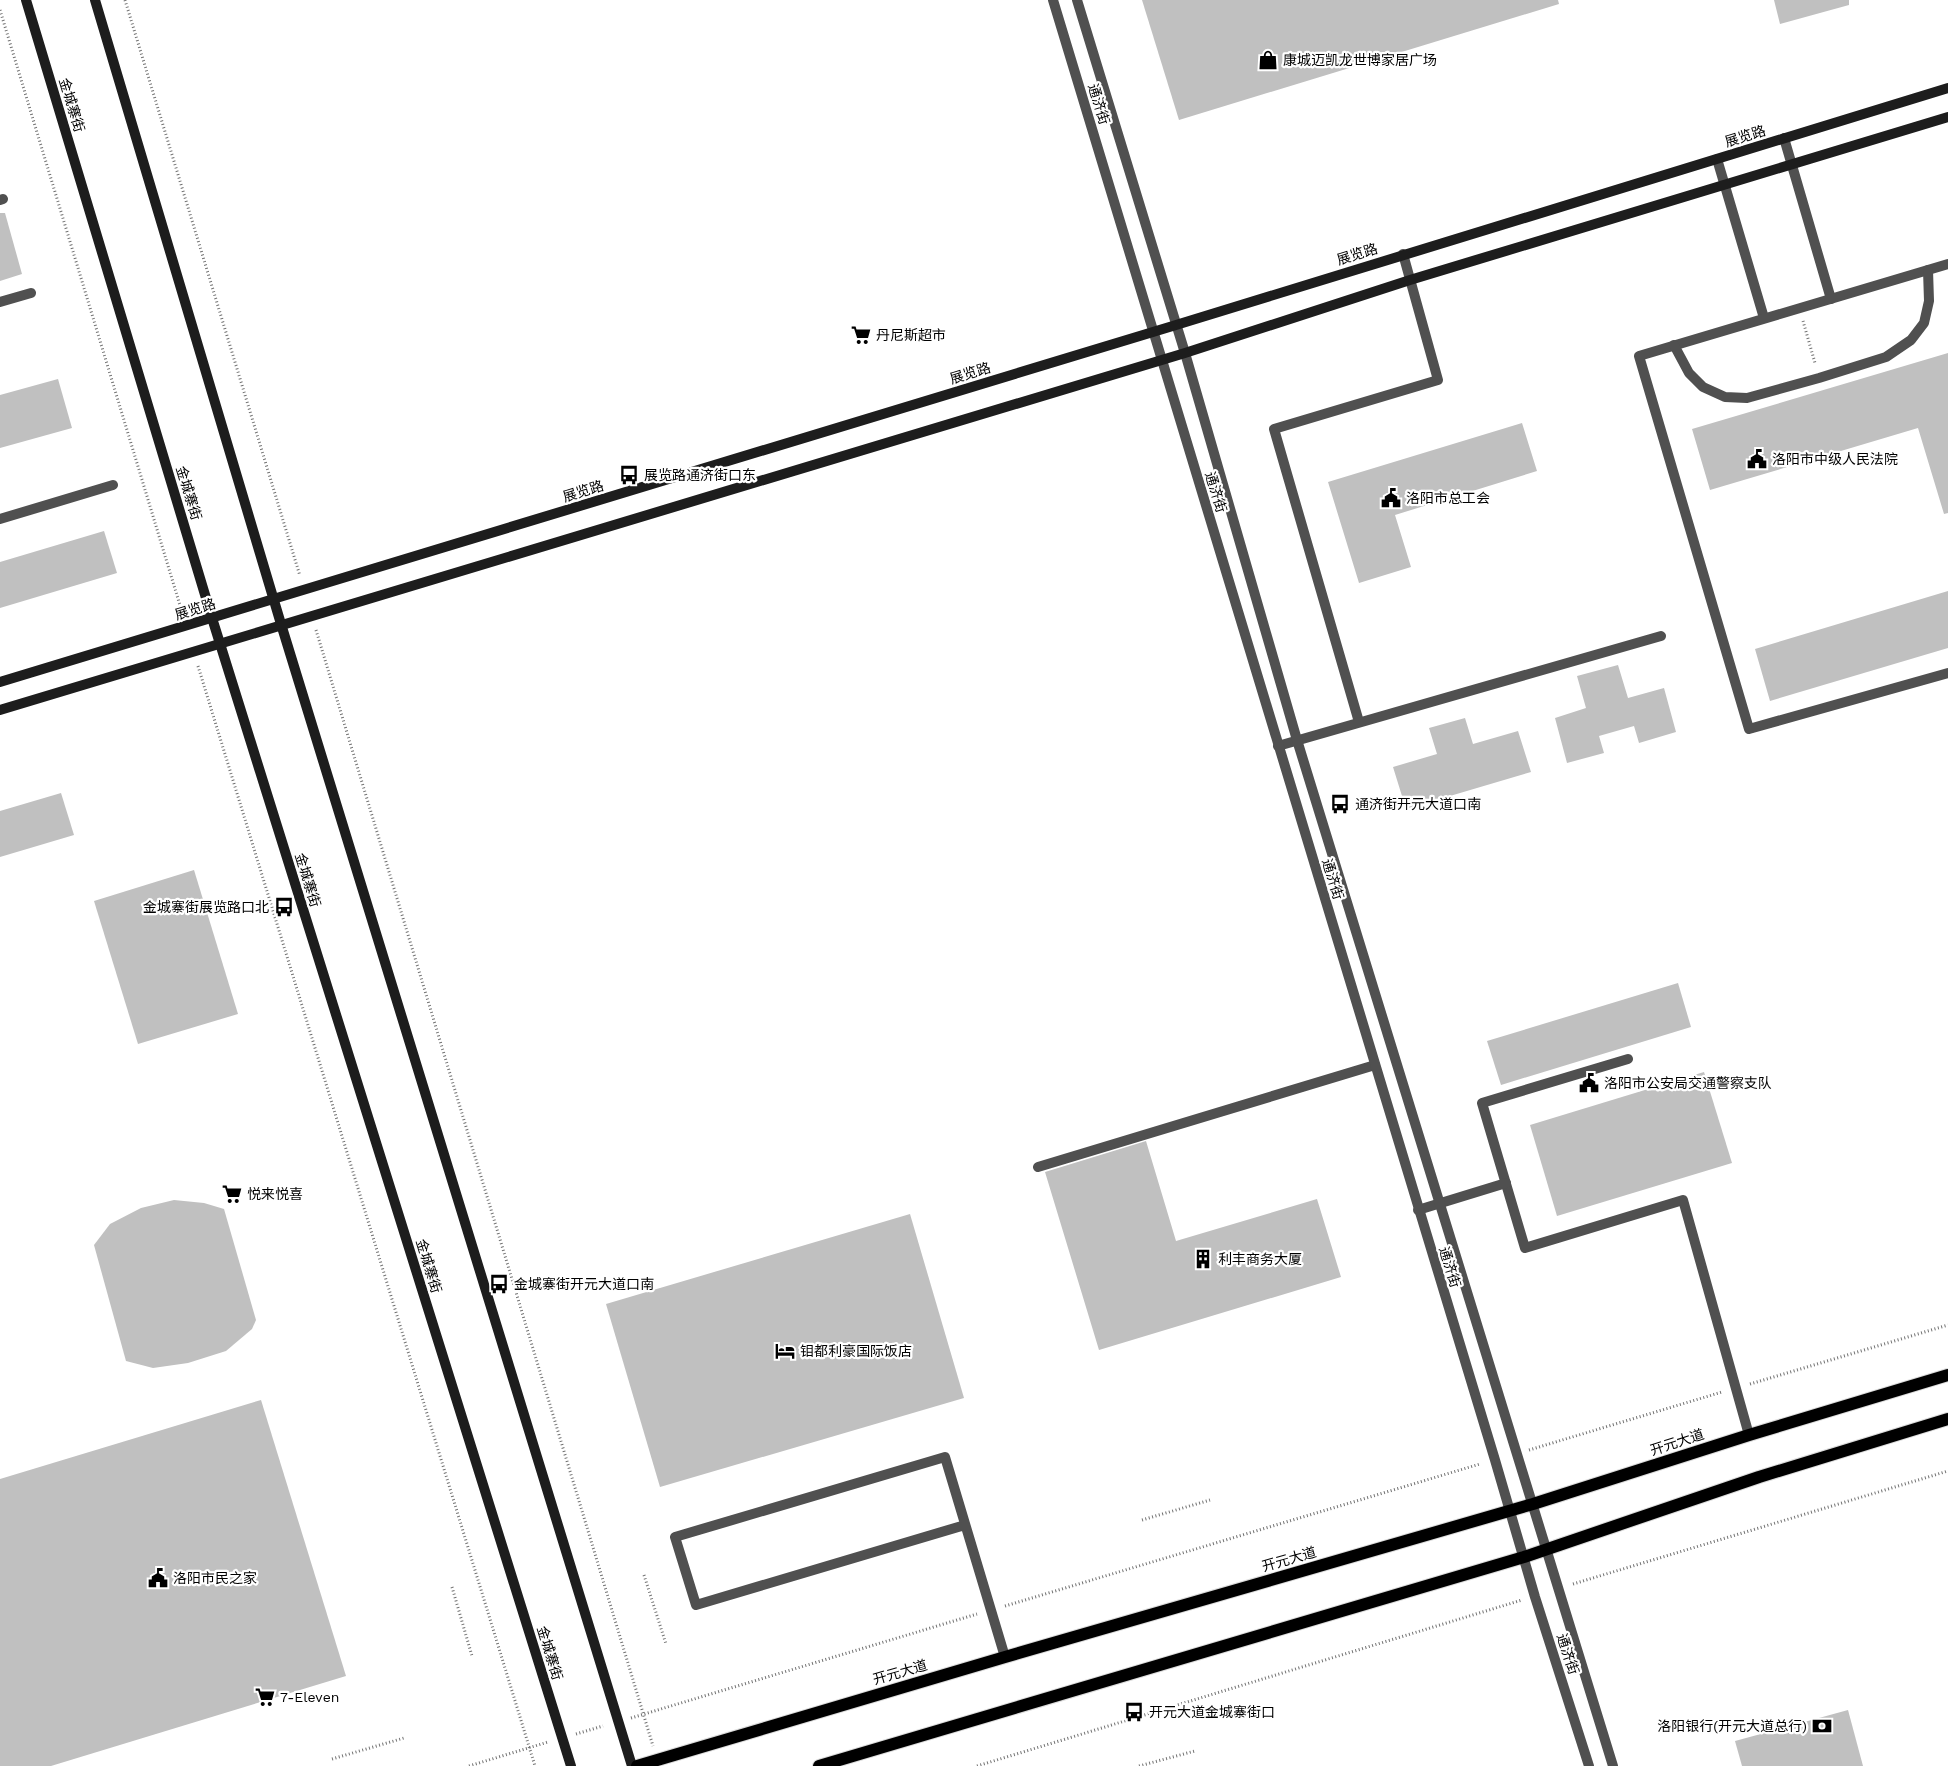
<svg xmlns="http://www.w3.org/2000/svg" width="1948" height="1766" viewBox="0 0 1948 1766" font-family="'Work Sans','Noto Sans SC',sans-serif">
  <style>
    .building { fill: #c0c0c0 }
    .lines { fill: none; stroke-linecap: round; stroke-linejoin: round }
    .primary-casing { stroke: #dbdbdb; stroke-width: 14 }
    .path { stroke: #727272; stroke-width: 3; stroke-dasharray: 1 2.5; stroke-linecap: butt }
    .lane { stroke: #505050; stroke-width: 10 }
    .street { stroke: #505050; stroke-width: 10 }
    .secondary { stroke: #1d1d1d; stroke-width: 10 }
    .primary { stroke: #000; stroke-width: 12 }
    .labels { text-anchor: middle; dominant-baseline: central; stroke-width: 4.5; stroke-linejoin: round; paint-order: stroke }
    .poi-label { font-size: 14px; fill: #000; stroke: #fff; text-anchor: start }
    .street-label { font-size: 14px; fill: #000; stroke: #fff }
  </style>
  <rect width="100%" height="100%" fill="#fff"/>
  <g class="building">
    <polygon points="1142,0 1558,0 1559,4 1179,120"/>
    <polygon points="1774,0 1849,0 1849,5 1780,24"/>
    <polygon points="0,213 5,213 22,274 0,281"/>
    <polygon points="1948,353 1948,513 1944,514 1918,428 1710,490 1692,429"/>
    <polygon points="58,379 72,428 0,448 0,395"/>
    <polygon points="1522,423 1537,471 1395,515 1411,567 1359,583 1328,482"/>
    <polygon points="104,531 117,573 0,608 0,562"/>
    <polygon points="1948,591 1948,648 1770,701 1755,649"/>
    <polygon points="1618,665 1628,698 1664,688 1676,732 1639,743 1634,726 1599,736 1604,753 1567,763 1555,718 1586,708 1577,676"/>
    <polygon points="1465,718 1473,744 1518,731 1531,772 1406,809 1393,767 1437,754 1429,728"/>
    <polygon points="61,793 74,835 0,857 0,811"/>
    <polygon points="194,870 238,1014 138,1044 94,901"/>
    <polygon points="1678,983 1691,1027 1501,1085 1487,1041"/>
    <polygon points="1704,1072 1732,1163 1557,1216 1530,1125"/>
    <polygon points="1146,1141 1176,1241 1317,1199 1341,1277 1099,1350 1045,1172"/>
    <polygon points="174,1200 204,1203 224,1209 256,1320 252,1329 226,1351 188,1363 153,1368 126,1361 94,1245 110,1224 141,1208"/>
    <polygon points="910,1214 964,1398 660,1487 606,1304"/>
    <polygon points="261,1400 346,1676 51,1766 0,1766 0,1479"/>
    <polygon points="1848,1710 1863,1766 1742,1766 1735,1741"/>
  </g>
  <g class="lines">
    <defs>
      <g id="primary">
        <polyline points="637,1766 1005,1657 1533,1504 1749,1435 1948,1375"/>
        <polyline points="819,1766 1524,1557 1759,1477 1948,1419"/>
      </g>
    </defs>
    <use href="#primary" class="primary-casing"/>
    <g class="path">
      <polyline points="125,0 300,576"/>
      <polyline points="0,10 182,612"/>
      <polyline points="1803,321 1815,363"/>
      <polyline points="316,630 653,1746"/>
      <polyline points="198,666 535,1766"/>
      <polyline points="1750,1384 1948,1325"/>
      <polyline points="1529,1450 1722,1392"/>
      <polyline points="1142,1520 1210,1500"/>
      <polyline points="644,1575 666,1644"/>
      <polyline points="1573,1584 1948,1471"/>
      <polyline points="452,1587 472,1656"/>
      <polyline points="1005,1606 1480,1464"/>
      <polyline points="631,1718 977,1614"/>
      <polyline points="576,1734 603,1726"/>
      <polyline points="332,1759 404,1738"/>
      <polyline points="469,1766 548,1742"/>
      <polyline points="977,1766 1522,1600"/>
      <polyline points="1139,1766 1195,1751"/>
    </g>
    <g class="lane">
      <polyline points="1784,138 1831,299"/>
      <polyline points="1717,159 1764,318"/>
      <polyline points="0,200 3,199"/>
      <polyline points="1948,264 1639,356 1749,729 1948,673"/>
      <polyline points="0,302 31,293"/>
      <polyline points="1674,345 1689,373 1703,387 1725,397 1747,398 1819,378 1886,357 1911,340 1924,323 1929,301 1928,270"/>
      <polyline points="0,519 113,485"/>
      <polyline points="1359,722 1274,429 1438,380 1403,254"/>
      <polyline points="1278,746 1661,636"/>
      <polyline points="1628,1059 1482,1103 1525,1248 1683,1200 1749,1435"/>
      <polyline points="1038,1167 1375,1065"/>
      <polyline points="1418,1210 1506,1183"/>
      <polyline points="965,1525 696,1605 675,1537 945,1457 1005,1657"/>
    </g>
    <g class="street">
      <polyline points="1053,0 1495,1460 1535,1597 1589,1766"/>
      <polyline points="1077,0 1185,353 1297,740 1613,1766"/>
    </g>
    <g class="secondary">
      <polyline points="26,0 212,618 571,1766"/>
      <polyline points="95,0 281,624 632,1766"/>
      <polyline points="0,682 1176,325 1948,88"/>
      <polyline points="0,710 1185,353 1410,280 1948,117"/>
    </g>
    <use href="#primary" class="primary"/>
  </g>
  <defs>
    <symbol id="shop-bare" viewBox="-9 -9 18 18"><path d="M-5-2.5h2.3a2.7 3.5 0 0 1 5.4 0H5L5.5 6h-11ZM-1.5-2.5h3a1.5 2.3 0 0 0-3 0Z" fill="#000" stroke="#fff" stroke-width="2.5" paint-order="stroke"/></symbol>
    <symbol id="supermarket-bare" viewBox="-9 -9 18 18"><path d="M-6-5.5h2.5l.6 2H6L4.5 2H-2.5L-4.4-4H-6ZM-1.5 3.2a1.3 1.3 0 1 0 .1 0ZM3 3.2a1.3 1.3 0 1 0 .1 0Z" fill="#000" stroke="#fff" stroke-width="2.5" paint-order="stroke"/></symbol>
    <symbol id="civic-bare" viewBox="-9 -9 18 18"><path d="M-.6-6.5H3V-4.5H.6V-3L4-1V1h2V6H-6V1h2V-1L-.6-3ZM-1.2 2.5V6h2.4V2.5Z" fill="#000" stroke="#fff" stroke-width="2.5" paint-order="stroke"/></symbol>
    <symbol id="bus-bare" viewBox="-9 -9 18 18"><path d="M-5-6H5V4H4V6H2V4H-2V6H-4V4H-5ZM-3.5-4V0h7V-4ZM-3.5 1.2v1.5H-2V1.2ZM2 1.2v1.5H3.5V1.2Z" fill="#000" stroke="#fff" stroke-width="2.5" paint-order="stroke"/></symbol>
    <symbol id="building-bare" viewBox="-9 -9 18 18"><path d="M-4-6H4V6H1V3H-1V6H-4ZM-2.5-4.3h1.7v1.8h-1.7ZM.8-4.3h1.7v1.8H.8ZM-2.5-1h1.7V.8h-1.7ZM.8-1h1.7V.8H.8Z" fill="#000" stroke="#fff" stroke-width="2.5" paint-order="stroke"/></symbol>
    <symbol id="hotel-bare" viewBox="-9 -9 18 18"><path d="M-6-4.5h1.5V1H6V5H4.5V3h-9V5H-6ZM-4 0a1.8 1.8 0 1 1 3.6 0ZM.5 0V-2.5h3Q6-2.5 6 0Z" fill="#000" stroke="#fff" stroke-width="2.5" paint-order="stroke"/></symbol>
    <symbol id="bank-bare" viewBox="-9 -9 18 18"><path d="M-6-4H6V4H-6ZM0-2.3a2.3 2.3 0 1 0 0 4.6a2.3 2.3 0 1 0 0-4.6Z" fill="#000" stroke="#fff" stroke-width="2.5" paint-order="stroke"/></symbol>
  </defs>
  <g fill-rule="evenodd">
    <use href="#shop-bare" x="1254" y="46" width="28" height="28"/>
    <use href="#supermarket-bare" x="847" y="321" width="28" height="28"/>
    <use href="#civic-bare" x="1743" y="445" width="28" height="28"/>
    <use href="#bus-bare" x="615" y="461" width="28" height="28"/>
    <use href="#civic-bare" x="1377" y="484" width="28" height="28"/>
    <use href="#bus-bare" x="1326" y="790" width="28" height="28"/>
    <use href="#bus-bare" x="270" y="893" width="28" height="28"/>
    <use href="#civic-bare" x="1575" y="1069" width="28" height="28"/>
    <use href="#supermarket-bare" x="218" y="1180" width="28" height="28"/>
    <use href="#building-bare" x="1189" y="1245" width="28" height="28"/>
    <use href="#bus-bare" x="485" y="1270" width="28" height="28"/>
    <use href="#hotel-bare" x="771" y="1337" width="28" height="28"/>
    <use href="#civic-bare" x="144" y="1564" width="28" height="28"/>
    <use href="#supermarket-bare" x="251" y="1683" width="28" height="28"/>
    <use href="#bus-bare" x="1120" y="1698" width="28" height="28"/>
    <use href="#bank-bare" x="1808" y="1712" width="28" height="28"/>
  </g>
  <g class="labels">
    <g class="poi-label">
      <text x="1283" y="60">康城迈凯龙世博家居广场</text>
      <text x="876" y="335">丹尼斯超市</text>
      <text x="1772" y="459">洛阳市中级人民法院</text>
      <text x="644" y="475">展览路通济街口东</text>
      <text x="1406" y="498">洛阳市总工会</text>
      <text x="1355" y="804">通济街开元大道口南</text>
      <text x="269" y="907" text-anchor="end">金城寨街展览路口北</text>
      <text x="1604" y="1083">洛阳市公安局交通警察支队</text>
      <text x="247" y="1194">悦来悦喜</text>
      <text x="1218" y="1259">利丰商务大厦</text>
      <text x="514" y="1284">金城寨街开元大道口南</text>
      <text x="800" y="1351">钼都利豪国际饭店</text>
      <text x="173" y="1578">洛阳市民之家</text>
      <text x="280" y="1697">7-Eleven</text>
      <text x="1149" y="1712">开元大道金城寨街口</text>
      <text x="1807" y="1726" text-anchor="end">洛阳银行(开元大道总行)</text>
    </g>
    <g class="street-label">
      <text transform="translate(1099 104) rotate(73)">通济街</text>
      <text transform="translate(72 105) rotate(73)">金城寨街</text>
      <text transform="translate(1745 136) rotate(-17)">展览路</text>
      <text transform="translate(1357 254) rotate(-17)">展览路</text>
      <text transform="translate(970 373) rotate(-17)">展览路</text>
      <text transform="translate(583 491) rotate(-17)">展览路</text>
      <text transform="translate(1216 492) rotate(73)">通济街</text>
      <text transform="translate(189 493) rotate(73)">金城寨街</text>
      <text transform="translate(195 609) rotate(-17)">展览路</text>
      <text transform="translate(1333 879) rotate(73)">通济街</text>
      <text transform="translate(308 880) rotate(73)">金城寨街</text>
      <text transform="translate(429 1266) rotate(73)">金城寨街</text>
      <text transform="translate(1450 1267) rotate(73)">通济街</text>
      <text transform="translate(1677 1442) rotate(-18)">开元大道</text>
      <text transform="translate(1289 1559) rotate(-16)">开元大道</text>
      <text transform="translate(550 1653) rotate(73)">金城寨街</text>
      <text transform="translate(1568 1654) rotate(72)">通济街</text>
      <text transform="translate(900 1672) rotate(-16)">开元大道</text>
    </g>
  </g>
</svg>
